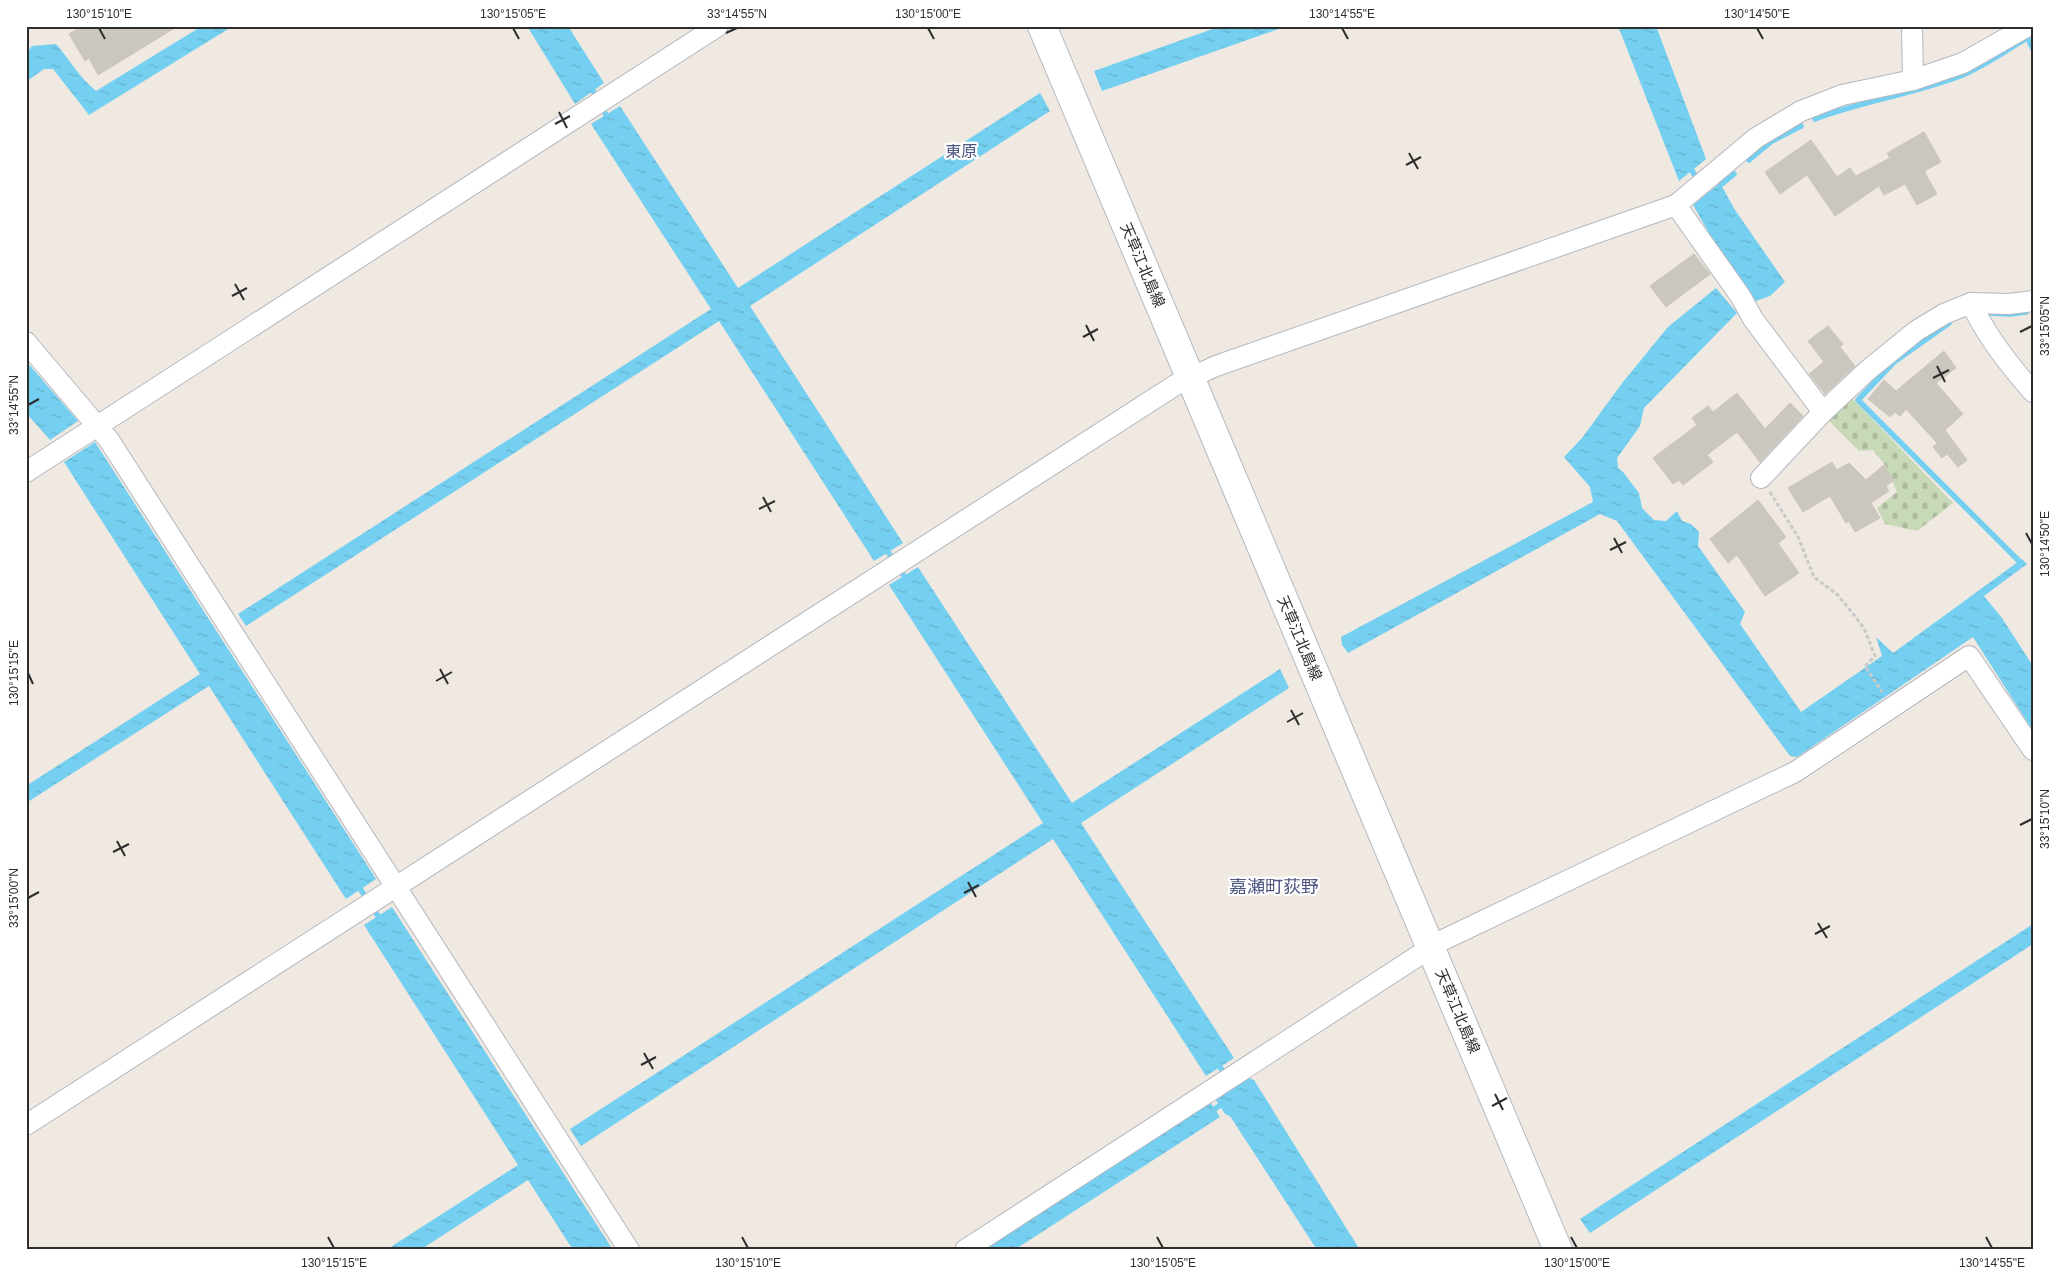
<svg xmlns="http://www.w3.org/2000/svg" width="2059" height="1276" viewBox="0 0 2059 1276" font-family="Helvetica,'Noto Sans JP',sans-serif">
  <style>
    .cemetery { fill: url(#cemetery-stones) }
    .water { fill: url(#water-ripples) }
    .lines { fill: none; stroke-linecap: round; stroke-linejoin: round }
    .stream { stroke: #75cff0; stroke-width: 5.5 }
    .building { fill: #cbc7bf; stroke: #cbc5ba }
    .street-casing { stroke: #b4b7c1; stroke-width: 22 }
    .secondary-casing { stroke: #b4b7c1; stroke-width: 30 }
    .path { stroke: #c9c9c9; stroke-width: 3; stroke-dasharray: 4 2.5; stroke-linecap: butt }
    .street { stroke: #fff; stroke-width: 20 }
    .secondary { stroke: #fff; stroke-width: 28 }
    .ticks { fill: none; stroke: #2e2e2e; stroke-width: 2 }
    .labels { text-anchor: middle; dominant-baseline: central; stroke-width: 4.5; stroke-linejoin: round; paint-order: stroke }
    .street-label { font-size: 15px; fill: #2e2e2e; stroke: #fff }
    .neighbourhood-label { font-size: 16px; fill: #4d5680; stroke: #fff }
    .quarter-label { font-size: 18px; fill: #4d5680; stroke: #fff }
    .neatline { fill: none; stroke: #2e2e2e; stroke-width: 2 }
    .ticks-label { font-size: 12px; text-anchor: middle; fill: #2e2e2e }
  </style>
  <defs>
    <pattern id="cemetery-stones" width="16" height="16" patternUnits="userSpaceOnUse" patternTransform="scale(1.25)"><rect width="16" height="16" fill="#c8d9b8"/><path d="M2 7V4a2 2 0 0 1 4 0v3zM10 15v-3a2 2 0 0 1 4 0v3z" fill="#acbb9e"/></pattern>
    <pattern id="water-ripples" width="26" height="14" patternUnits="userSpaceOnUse" patternTransform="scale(1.25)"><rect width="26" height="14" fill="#75cff0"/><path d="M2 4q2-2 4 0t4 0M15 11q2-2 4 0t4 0" fill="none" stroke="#66b2ce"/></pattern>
  </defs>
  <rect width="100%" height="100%" fill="#efe9e1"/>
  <polygon class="cemetery" points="1852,398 1953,503 1917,531 1885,524 1877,508 1897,492 1885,465 1873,450 1859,451 1828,420"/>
  <g class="water">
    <path d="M202,26H233L89,115L53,69H44L26,82V54L32,46L56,44C71,61 78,76 96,91Z"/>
    <polygon points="527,26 568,26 604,83 575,104"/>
    <polygon points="1221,26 1287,26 1102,91 1094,71"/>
    <polygon points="1618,26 1656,26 1706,159 1679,181"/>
    <polygon points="1040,93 1050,111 750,306 903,543 874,561 719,321 246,626 238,614 711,309 591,124 620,106 738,288"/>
    <polygon points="1720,183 1735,210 1785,282 1770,296 1753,302 1721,254 1693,205"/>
    <polygon points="1716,288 1737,313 1644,408 1640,426 1617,458 1618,468 1623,472 1639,493 1642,508 1654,520 1666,521 1677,511 1682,521 1691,524 1699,532 1698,546 1745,612 1740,624 1801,712 1882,656 1876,637 1893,653 2022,559 2027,564 1984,596 2002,618 2033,666 2033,731 1973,637 1797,757 1790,756 1617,521 1600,514 1348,653 1342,645 1341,637 1593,502 1590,487 1564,457 1582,438 1623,382 1668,327"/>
    <polygon points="26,361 78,421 50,440 26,413"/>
    <polygon points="95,442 376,879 346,899 209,686 26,803 26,786 200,674 64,462"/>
    <polygon points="918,567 1072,803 1280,669 1289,688 1081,823 1234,1058 1206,1076 1053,839 581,1146 570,1129 1043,823 889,585"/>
    <polygon points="392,907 613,1250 573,1250 528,1180 420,1250 386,1250 518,1165 364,925"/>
    <polygon points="2033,924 2033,944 1590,1233 1580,1219"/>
    <polygon points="1247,1077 1254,1080 1360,1250 1317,1250 1230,1116 1225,1114 1214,1097"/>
    <polygon points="1209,1100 1220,1117 1014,1250 980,1250"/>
  </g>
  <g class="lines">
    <g class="stream">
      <polyline points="2026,35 2033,49"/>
      <polyline points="593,91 606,115"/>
      <path d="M1815,119C1863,101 1913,94 1960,76C1981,68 2007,50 2027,38"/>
      <polyline points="1749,160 1772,141 1801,126"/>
      <polyline points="1688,164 1706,194"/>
      <polyline points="1722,184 1734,174"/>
      <polyline points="1990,313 2010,314 2026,312"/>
      <polyline points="1949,323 1894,362 1858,400 2021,563 2017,566"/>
      <polyline points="888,552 904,576"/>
      <polyline points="361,890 378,916"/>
      <polyline points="1220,1067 1227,1078"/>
      <polyline points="1215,1109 1219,1106"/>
    </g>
  </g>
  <g class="building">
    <polygon points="83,26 178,26 98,75 89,58 85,61 69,34"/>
    <polygon points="1924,132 1941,162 1926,170 1925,173 1937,194 1917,205 1905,184 1884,195 1879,186 1835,216 1807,175 1780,194 1765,172 1811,140 1837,177 1850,168 1856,176 1890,158 1887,153"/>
    <polygon points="1694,254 1710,274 1666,307 1650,286"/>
    <polygon points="1828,326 1843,344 1840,347 1855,366 1825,394 1809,374 1824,362 1808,341"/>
    <polygon points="1944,351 1956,368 1936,383 1963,414 1945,430 1967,460 1958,467 1947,454 1942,458 1933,447 1937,443 1906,409 1900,416 1895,412 1890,417 1868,399 1884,380 1896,391"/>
    <polygon points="1737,393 1765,429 1790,403 1803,416 1760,462 1737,432 1707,455 1713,462 1683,485 1679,480 1673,484 1653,458 1697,425 1692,418 1708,406 1713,412"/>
    <polygon points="1832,462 1837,470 1849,463 1866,480 1884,465 1893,481 1886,486 1889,491 1871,503 1880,518 1855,532 1849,521 1846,523 1830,496 1803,512 1788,488"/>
    <polygon points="1758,500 1786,537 1778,543 1799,573 1765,596 1737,555 1728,563 1710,539"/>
  </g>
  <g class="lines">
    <defs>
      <g id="street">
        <polyline points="1912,26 1913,80"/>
        <polyline points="1676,205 1741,297 1753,319 1823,412"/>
        <path d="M1971,303C1986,336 2009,365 2033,392"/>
        <polyline points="26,342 109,440 629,1250"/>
        <polyline points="26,472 718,26"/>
        <polyline points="1761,478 1823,412 1868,370 1916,331 1944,314 1971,303 2009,304 2033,301"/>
        <polyline points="26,1125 1177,384 1216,366 1676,205 1756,138 1801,111 1842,95 1913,80 1963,63 2028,26"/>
        <polyline points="965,1250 1441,941 1795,772 1969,656 2033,750"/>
      </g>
      <polyline id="secondary" points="1042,26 1558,1250"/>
    </defs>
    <use href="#street" class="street-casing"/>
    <use href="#secondary" class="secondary-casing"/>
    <polyline class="path" points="1770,492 1798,537 1814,577 1838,595 1864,628 1875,656 1865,666 1882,692"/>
    <use href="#street" class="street"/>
    <use href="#secondary" class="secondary"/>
  </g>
  <path class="ticks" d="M99,28L105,39M513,28L519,39M928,28L934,39M1342,28L1348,39M1757,28L1763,39M726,33L737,28M559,112L567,128M555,124L570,116M1409,153L1418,169M1406,165L1421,157M235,284L244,300M232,296L247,288M1086,325L1094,341M2020,332L2032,326M1083,337L1098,329M1937,366L1945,382M1933,378L1949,370M28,405L39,399M763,497L771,512M759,509L775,501M2026,533L2032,544M1614,538L1622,553M1610,550L1626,542M440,669L448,684M28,673L33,684M436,681L452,672M1291,710L1299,725M1287,722L1303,713M2020,825L2032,819M117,841L125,856M113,852L129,844M968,882L976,897M964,893L979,885M28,898L39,892M1818,923L1827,938M1815,934L1830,926M644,1053L653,1069M641,1065L656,1057M1495,1094L1503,1110M1492,1106L1507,1098M328,1237L334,1248M742,1237L748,1248M1157,1237L1163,1248M1571,1237L1577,1248M1986,1237L1992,1248"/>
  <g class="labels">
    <g class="street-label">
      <text transform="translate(1143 265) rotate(67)">天草江北島線</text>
      <text transform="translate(1300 638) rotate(67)">天草江北島線</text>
      <text transform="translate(1458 1011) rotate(67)">天草江北島線</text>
    </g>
    <g class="neighbourhood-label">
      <text x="961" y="151">東原</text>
    </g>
    <g class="quarter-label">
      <text x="1274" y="887">嘉瀬町荻野</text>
    </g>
  </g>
  <rect width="2059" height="1276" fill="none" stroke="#ffffff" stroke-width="55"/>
  <rect x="28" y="28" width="2004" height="1220" class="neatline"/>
  <g class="ticks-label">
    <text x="99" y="18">130°15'10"E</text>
    <text x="513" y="18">130°15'05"E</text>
    <text x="737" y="18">33°14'55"N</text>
    <text x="928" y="18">130°15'00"E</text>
    <text x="1342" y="18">130°14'55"E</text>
    <text x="1757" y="18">130°14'50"E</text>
    <text transform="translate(2045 326) rotate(-90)" y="4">33°15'05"N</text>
    <text transform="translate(14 405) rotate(-90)" y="4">33°14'55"N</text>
    <text transform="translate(2045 544) rotate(-90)" y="4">130°14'50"E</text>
    <text transform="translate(14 673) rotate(-90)" y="4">130°15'15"E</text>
    <text transform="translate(2045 819) rotate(-90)" y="4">33°15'10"N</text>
    <text transform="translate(14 898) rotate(-90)" y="4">33°15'00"N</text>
    <text x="334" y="1267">130°15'15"E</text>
    <text x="748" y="1267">130°15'10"E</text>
    <text x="1163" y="1267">130°15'05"E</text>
    <text x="1577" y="1267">130°15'00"E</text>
    <text x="1992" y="1267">130°14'55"E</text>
  </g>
</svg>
